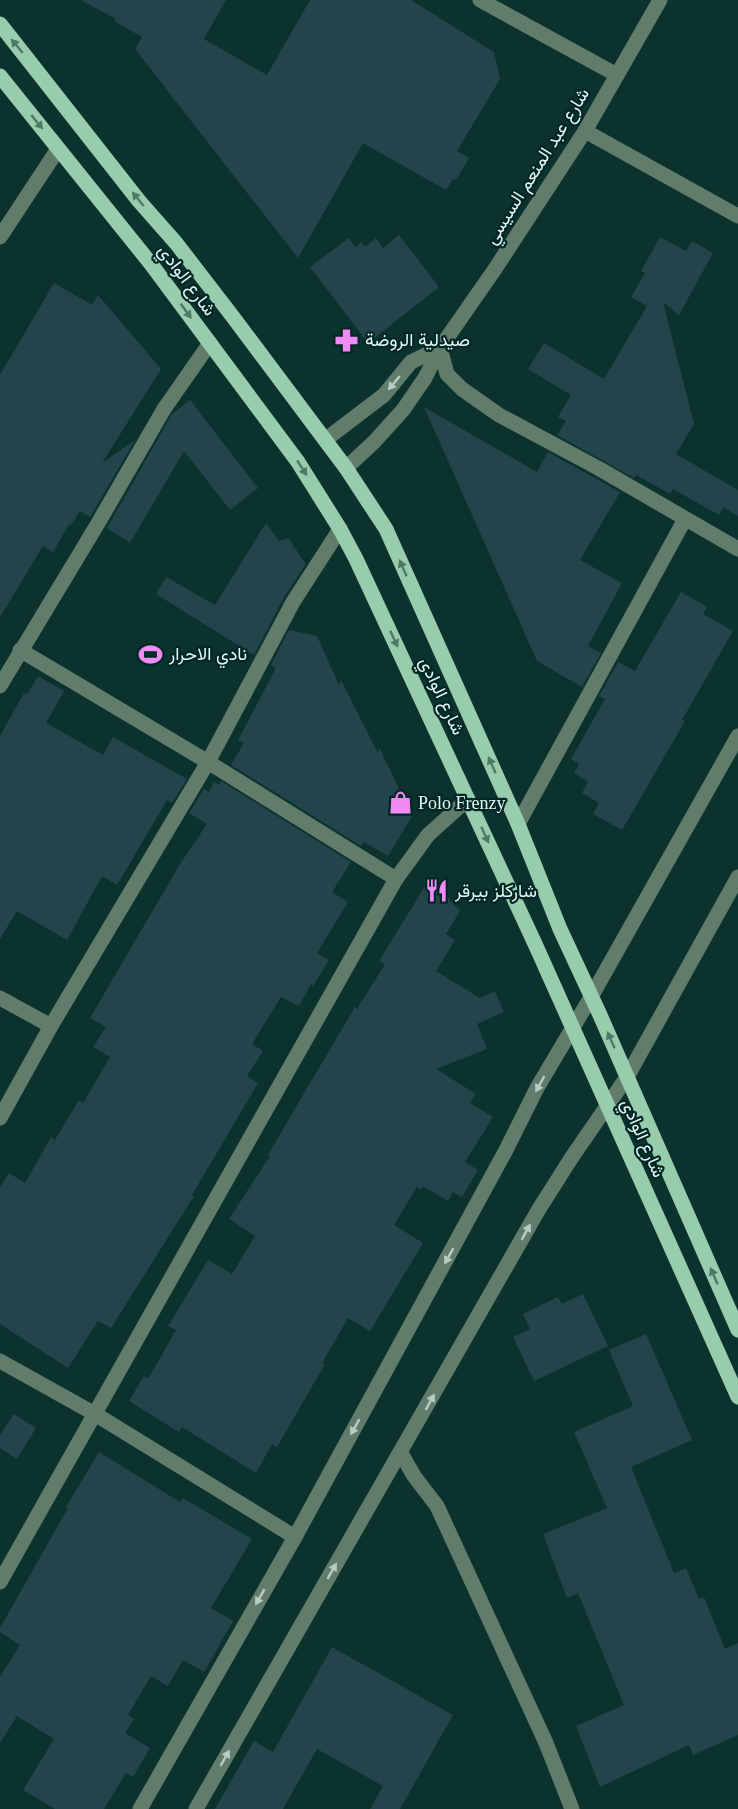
<svg xmlns="http://www.w3.org/2000/svg" width="738" height="1809" viewBox="0 0 738 1809" font-family="'Times New Roman',Vazirmatn,serif">
  <style>
    .building { fill: #22454c }
    .lines { fill: none; stroke-linecap: round; stroke-linejoin: round }
    .minor { stroke: #627c6c; stroke-width: 15 }
    .major { stroke: #97cdac; stroke-width: 15 }
    .oneway { fill: #4c7a68 }
    .oneway2 { fill: #b6ccc4 }
    .labels { text-anchor: middle; dominant-baseline: central; stroke-width: 4.5; stroke-linejoin: round; paint-order: stroke }
    .street-label { font-size: 18px; fill: #e4f7f4; stroke: #012824 }
    .poi-label { font-size: 18px; fill: #e4f7f4; stroke: #012824; text-anchor: start }
  </style>
  <rect width="100%" height="100%" fill="#0c322e"/>
  <g class="building">
    <polygon points="81,0 226,0 204,39 267,75 310,0 411,0 494,52 500,79 457,151 469,158 456,180 453,179 446,190 363,143 298,258 135,49 142,37 114,21 116,19"/>
    <polygon points="399,235 439,287 368,343 310,267 349,238 355,247 361,242 365,247 376,238 383,248"/>
    <polygon points="660,237 686,251 692,241 713,253 679,315 663,302 694,424 676,454 738,490 738,516 723,507 719,515 673,489 670,494 636,475 634,478 557,435 566,421 558,417 571,395 528,369 544,343 604,379 647,306 631,297 645,273 641,271"/>
    <polygon points="54,283 92,305 98,295 161,369 102,463 135,440 90,517 80,511 71,525 69,524 53,552 43,546 0,617 0,375"/>
    <polygon points="190,400 258,488 230,510 184,451 130,543 107,528 172,414"/>
    <polygon points="424,407 537,472 548,452 620,492 580,560 622,583 588,646 601,653 582,687 537,661"/>
    <polygon points="266,523 279,541 288,538 306,564 284,597 254,655 156,594 166,577 215,605"/>
    <polygon points="681,592 707,607 703,614 733,631 682,720 685,721 622,830 593,814 599,803 582,793 588,782 574,773 579,764 571,759 605,699 599,696 618,662 635,671"/>
    <polygon points="289,630 317,636 339,685 341,680 378,753 380,749 412,816 388,856 364,842 361,846 231,765 244,743 238,740 276,668 271,665"/>
    <polygon points="38,676 64,691 46,723 103,755 113,737 187,779 172,803 167,800 117,885 102,876 67,940 17,911 0,939 0,736 24,693 27,694"/>
    <polygon points="221,781 351,862 332,892 348,902 317,953 329,960 313,986 311,984 299,1006 281,997 252,1044 263,1051 247,1076 258,1083 192,1195 194,1196 111,1328 98,1321 68,1368 0,1324 0,1187 9,1173 25,1183 51,1137 55,1140 79,1100 83,1103 110,1057 93,1047 106,1027 90,1018 180,864 207,824 189,813 204,789 209,792 214,782 219,785"/>
    <polygon points="430,878 460,911 446,934 455,940 436,971 480,998 495,991 504,1012 477,1024 487,1049 436,1069 476,1094 470,1103 493,1117 465,1162 478,1170 462,1197 453,1192 448,1201 423,1186 421,1190 417,1187 394,1225 423,1243 370,1331 348,1318 322,1363 325,1364 277,1447 272,1444 256,1473 182,1427 179,1432 129,1401 144,1376 148,1379 176,1330 168,1326 208,1260 232,1274 255,1236 229,1219 270,1156 268,1155 300,1100 355,1007 357,1009 385,964 379,961"/>
    <polygon points="583,1294 608,1346 534,1381 513,1337 530,1329 523,1314 558,1297 562,1304"/>
    <polygon points="646,1334 692,1440 631,1467 674,1573 686,1568 699,1599 704,1597 725,1649 738,1643 738,1735 693,1755 689,1745 600,1787 576,1726 624,1705 578,1593 567,1598 543,1534 607,1508 574,1432 633,1406 609,1350"/>
    <polygon points="14,1414 36,1428 17,1459 0,1448 0,1435"/>
    <polygon points="99,1452 180,1502 183,1498 252,1539 211,1608 233,1621 204,1672 183,1660 168,1686 151,1676 128,1715 134,1719 125,1733 150,1748 133,1777 126,1773 104,1809 55,1809 23,1790 54,1739 17,1716 0,1743 0,1677 20,1645 0,1632 0,1628 68,1508 66,1507"/>
    <polygon points="332,1647 453,1715 400,1809 370,1809 383,1786 317,1749 283,1809 215,1809 254,1741 273,1752"/>
  </g>
  <g class="lines">
    <g class="minor">
      <polyline points="480,0 617,75"/>
      <polyline points="585,131 738,216"/>
      <polyline points="0,237 58,149"/>
      <polyline points="440,348 447,374 462,389 499,415 598,468 738,549"/>
      <polyline points="325,440 384,395 411,362 440,348"/>
      <polyline points="346,468 374,442 403,410 425,378 440,348 495,269 585,131 660,0"/>
      <polyline points="20,650 208,762 396,879"/>
      <polyline points="0,686 97,525 164,409 210,343"/>
      <polyline points="518,824 685,519"/>
      <polyline points="0,998 51,1026"/>
      <polyline points="0,1118 51,1026 208,762 293,602 340,529"/>
      <polyline points="0,1361 95,1414 295,1537"/>
      <polyline points="401,1453 414,1476 437,1506 546,1743 572,1809"/>
      <polyline points="0,1582 396,879 428,835 468,799"/>
      <polyline points="140,1809 295,1537 506,1150 537,1088 591,997 738,736"/>
      <polyline points="196,1809 539,1209 572,1157 627,1077 738,877"/>
    </g>
    <g class="major">
      <polyline points="0,24 139,201 176,243 233,317 346,468 386,529 518,824 560,929 600,1015 738,1330"/>
      <polyline points="0,76 151,264 298,462 340,529 356,559 536,946 738,1397"/>
    </g>
  </g>
  <defs><path id="oneway-solid" d="M-6-.8H1V-3.2L6.5 0L1 3.2V.8H-6Z" transform="scale(1.5)"/></defs>
  <g class="oneway">
    <use href="#oneway-solid" transform="translate(17 46) rotate(-129)"/>
    <use href="#oneway-solid" transform="translate(37 122) rotate(51)"/>
    <use href="#oneway-solid" transform="translate(138 199) rotate(-129)"/>
    <use href="#oneway-solid" transform="translate(186 311) rotate(54)"/>
    <use href="#oneway-solid" transform="translate(302 468) rotate(57)"/>
    <use href="#oneway-solid" transform="translate(403 568) rotate(-114)"/>
    <use href="#oneway-solid" transform="translate(394 639) rotate(65)"/>
    <use href="#oneway-solid" transform="translate(492 765) rotate(-114)"/>
    <use href="#oneway-solid" transform="translate(485 835) rotate(65)"/>
    <use href="#oneway-solid" transform="translate(611 1040) rotate(-114)"/>
    <use href="#oneway-solid" transform="translate(714 1276) rotate(-114)"/>
  </g>
  <g class="oneway2">
    <use href="#oneway-solid" transform="translate(394 383) rotate(130)"/>
    <use href="#oneway-solid" transform="translate(540 1084) rotate(119)"/>
    <use href="#oneway-solid" transform="translate(526 1232) rotate(-61)"/>
    <use href="#oneway-solid" transform="translate(449 1256) rotate(119)"/>
    <use href="#oneway-solid" transform="translate(430 1402) rotate(-61)"/>
    <use href="#oneway-solid" transform="translate(355 1427) rotate(119)"/>
    <use href="#oneway-solid" transform="translate(332 1571) rotate(-60)"/>
    <use href="#oneway-solid" transform="translate(260 1597) rotate(120)"/>
    <use href="#oneway-solid" transform="translate(225 1758) rotate(-60)"/>
  </g>
  <defs>
    <symbol id="pharmacy-bare" viewBox="-9 -9 18 18"><path d="M-2-6h4v4h4v4h-4v4h-4v-4h-4v-4h4Z" fill="#f08bf5" stroke="#012824" stroke-width="2.5" paint-order="stroke"/></symbol>
    <symbol id="stadium-bare" viewBox="-9 -9 18 18"><path d="M0-5a6.5 5 0 1 0 0 10a6.5 5 0 1 0 0-10ZM-3.5-1.8h7v3.6h-7Z" fill="#f08bf5" stroke="#012824" stroke-width="2.5" paint-order="stroke"/></symbol>
    <symbol id="shop-bare" viewBox="-9 -9 18 18"><path d="M-5-2.5h2.3a2.7 3.5 0 0 1 5.4 0H5L5.5 6h-11ZM-1.5-2.5h3a1.5 2.3 0 0 0-3 0Z" fill="#f08bf5" stroke="#012824" stroke-width="2.5" paint-order="stroke"/></symbol>
    <symbol id="restaurant-bare" viewBox="-9 -9 18 18"><path d="M-5-6h1v4h1v-4h1v4h1v-4h1v5L-1.5 .5V6h-2V.5L-5-1ZM5-6V6H3V1.5H1.5Q1.5-4 5-6Z" fill="#f08bf5" stroke="#012824" stroke-width="2.5" paint-order="stroke"/></symbol>
  </defs>
  <g fill-rule="evenodd">
    <use href="#pharmacy-bare" x="330" y="324" width="33" height="33"/>
    <use href="#stadium-bare" x="134" y="638" width="33" height="33"/>
    <use href="#shop-bare" x="384" y="786" width="33" height="33"/>
    <use href="#restaurant-bare" x="420" y="874" width="33" height="33"/>
  </g>
  <g class="labels">
    <g class="street-label">
      <text transform="translate(537 166) rotate(-58)">شارع عبد المنعم السيسي</text>
      <text transform="translate(187 280) rotate(53)">شارع الوادي</text>
      <text transform="translate(442 696) rotate(65)">شارع الوادي</text>
      <text transform="translate(643 1138) rotate(66)">شارع الوادي</text>
    </g>
    <g class="poi-label">
      <text x="365" y="340">صيدلية الروضة</text>
      <text x="169" y="654">نادي الاحرار</text>
      <text x="418" y="803">Polo Frenzy</text>
      <text x="455" y="891">شاركلز بيرقر</text>
    </g>
  </g>
</svg>
